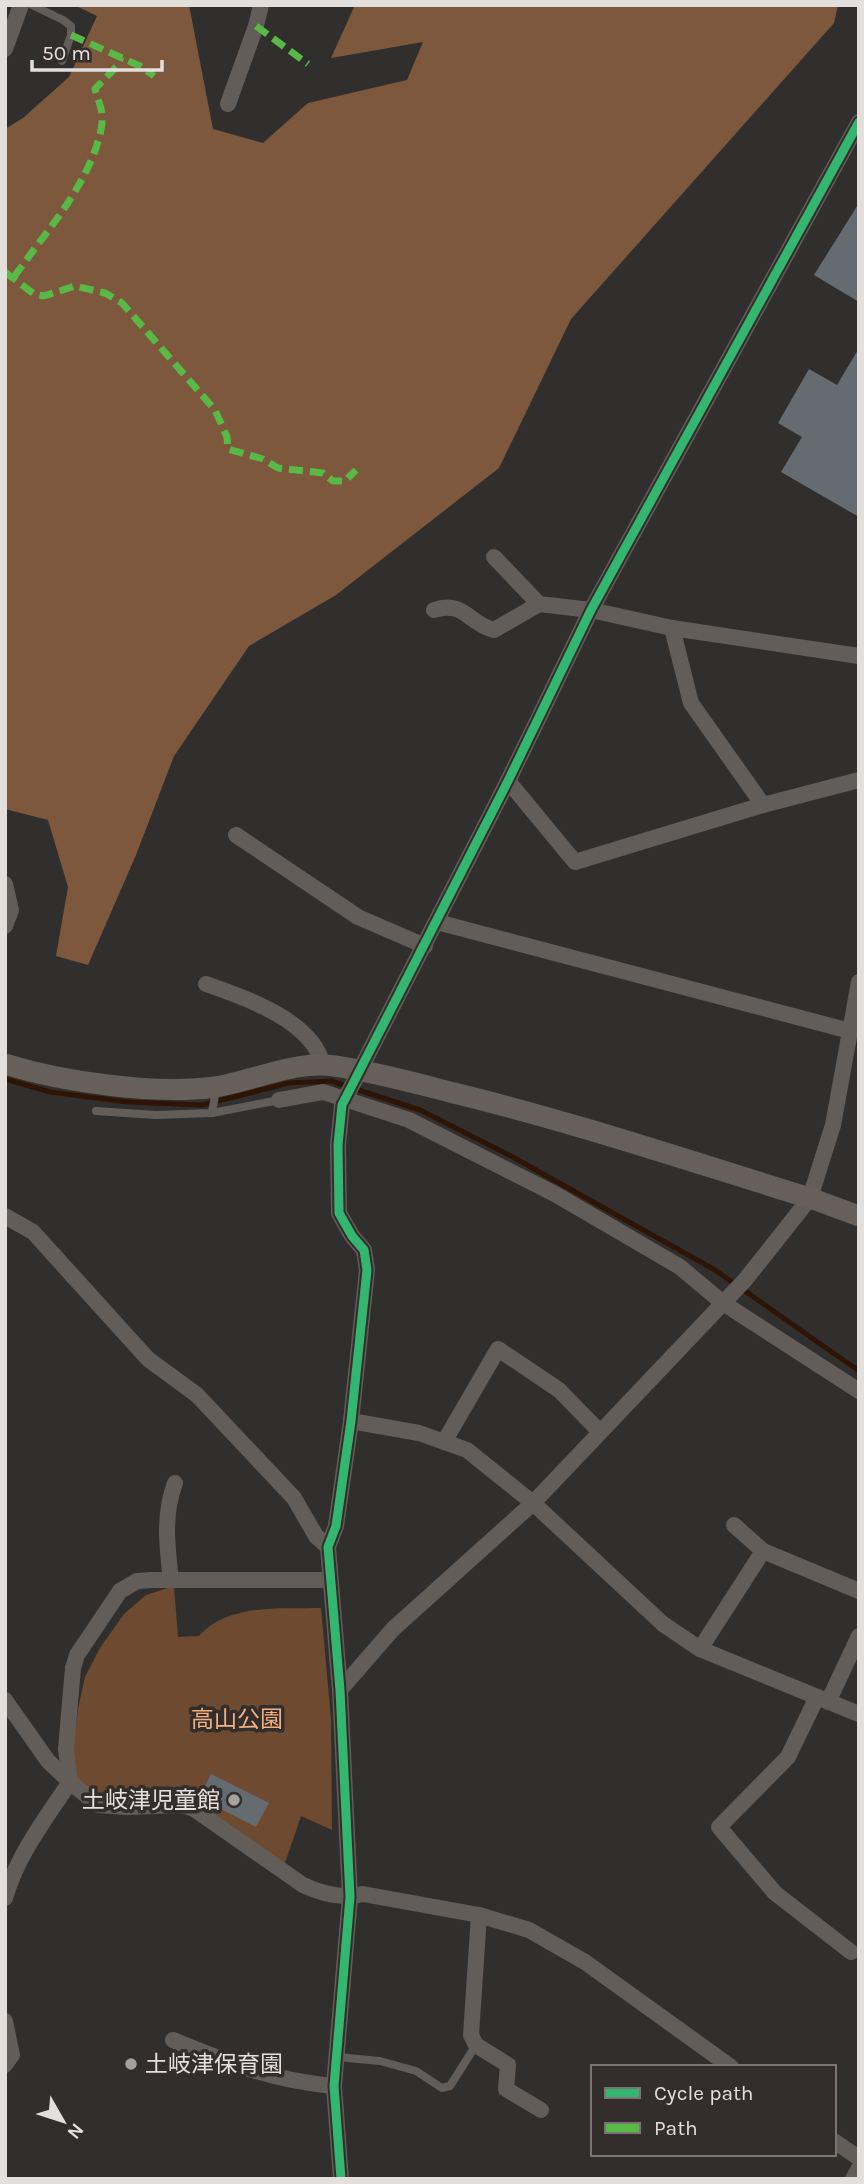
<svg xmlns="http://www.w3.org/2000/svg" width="864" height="2184" viewBox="0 0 864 2184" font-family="Karla,'Noto Sans JP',sans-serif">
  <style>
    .green { fill: #6e4a30 }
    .forest { fill: #7d583d }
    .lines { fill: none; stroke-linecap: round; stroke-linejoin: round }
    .stream { stroke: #2d1404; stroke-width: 5 }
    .building { fill: #646c71 }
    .lane { stroke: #635d59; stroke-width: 8 }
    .street { stroke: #635d59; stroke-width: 16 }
    .secondary { stroke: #675f5a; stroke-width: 21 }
    .quiet { stroke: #58b947; stroke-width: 7; stroke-dasharray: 14 7; stroke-linecap: butt }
    .cycleway-casing { stroke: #332e2b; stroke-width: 13 }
    .cycleway { stroke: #33b770; stroke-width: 9 }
    .poi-dot { fill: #a4a19f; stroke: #332e2b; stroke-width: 2.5 }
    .labels { text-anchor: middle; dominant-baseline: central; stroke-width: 7; stroke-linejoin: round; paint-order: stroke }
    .park-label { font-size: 23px; fill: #f4b080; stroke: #332e2b }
    .poi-label { font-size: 23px; fill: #e2dfdd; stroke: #332e2b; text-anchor: end }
  </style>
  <rect width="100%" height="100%" fill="#312f2d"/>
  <path class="green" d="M174,1586L178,1637L199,1636C228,1603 281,1609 321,1608L331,1719L332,1830L301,1816L285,1863L198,1803C173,1793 149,1803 122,1802C108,1801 93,1795 80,1789L71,1764L78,1709L85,1677L100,1648L124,1614L146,1595Z"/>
  <polygon class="forest" points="74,5 189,5 213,129 263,143 308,103 407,80 423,42 331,58 355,5 838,5 834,23 571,319 499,468 336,595 249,646 174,756 136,855 88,965 56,956 68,887 48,820 5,809 5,129 23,118 69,77 97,16"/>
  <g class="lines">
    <polyline class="stream" points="5,1079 50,1092 128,1102 202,1105 289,1083 331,1081 420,1110 511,1156 715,1270 859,1371"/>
  </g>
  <g class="building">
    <polygon points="859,203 859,302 814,275"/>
    <polygon points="859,348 859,517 781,472 802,437 778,423 809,369 837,385"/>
    <polygon points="211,1774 269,1803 256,1827 199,1798"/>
  </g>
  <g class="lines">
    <g class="lane">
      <polyline points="32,5 63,20 71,26 71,35 62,61"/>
      <polyline points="96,1111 156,1115 212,1113 279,1100"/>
      <polyline points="212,1113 216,1089"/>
      <polyline points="337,2057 380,2061 416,2071 442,2088 450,2086 476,2045"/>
    </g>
    <g class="street">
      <polyline points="5,49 21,5"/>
      <polyline points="228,104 256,26 261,5"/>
      <polyline points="494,557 539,604 591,610 672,628 859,656"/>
      <path d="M434,610C464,600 469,624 494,630L539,604"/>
      <polyline points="672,628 691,703 763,805"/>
      <polyline points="508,781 575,862 763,805 859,780"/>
      <polyline points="236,835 358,917 425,946"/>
      <polyline points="5,884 11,910 5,926"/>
      <polyline points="437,922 850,1031"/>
      <path d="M206,984C244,997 314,1021 323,1066"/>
      <polyline points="279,1100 323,1092 409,1120 555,1194 680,1267 723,1303 859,1391"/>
      <polyline points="5,1216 33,1232 148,1359 197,1395 294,1498 316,1536 328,1547"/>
      <polyline points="351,1421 419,1433 467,1450 533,1503 663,1624 700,1649 859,1714"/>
      <polyline points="444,1442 498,1349 559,1390 600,1432"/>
      <polyline points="734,1525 763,1551 859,1591"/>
      <path d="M171,1580C167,1546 163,1515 175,1483"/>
      <polyline points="700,1649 763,1551"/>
      <polyline points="340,1690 393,1629 533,1503 745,1280 810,1198 833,1125 859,982"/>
      <polyline points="817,1697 788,1757 719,1827 775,1893 851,1952"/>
      <polyline points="5,1700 48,1761 70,1782"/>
      <polyline points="828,1702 859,1636"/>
      <polyline points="70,1782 66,1749 73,1668 77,1655 120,1591 137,1581 152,1580 329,1580"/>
      <path d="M5,1898C17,1856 45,1819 70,1782L98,1805L127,1807L182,1805L194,1809L303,1885C322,1894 343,1899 363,1894L479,1915L529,1930L585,1962L731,2067"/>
      <polyline points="479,1915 471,2035 476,2045 508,2065 506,2089 541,2110"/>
      <polyline points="5,2021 12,2055 5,2065"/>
      <path d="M173,2040C228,2063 274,2081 334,2086"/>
      <polyline points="834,2141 859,2158"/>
      <polyline points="341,2179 334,2086 350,1897 340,1690 328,1547 336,1526 351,1421 367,1270 364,1250 352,1236 339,1213 338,1145 342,1105 508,781 591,610 859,122"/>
      <polyline points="853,2179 859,2168"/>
    </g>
    <path class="secondary" d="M5,1064C63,1082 155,1095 215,1087C254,1081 295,1060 335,1066C375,1072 415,1083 454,1093C574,1122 692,1162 810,1198L859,1216"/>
    <g class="quiet">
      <polyline points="256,26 308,64"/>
      <polyline points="71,35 140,66 154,76"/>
      <polyline points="5,272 34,294 44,296 75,286 105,293 122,303 215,410 227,437 228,449 263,459 278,468 323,473 333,481 345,481 356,470"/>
      <path d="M14,277C44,234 78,198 96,148C99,138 103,127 102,116C102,107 97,98 95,89L117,66L121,57"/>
    </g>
    <defs>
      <polyline id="cycleway" points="341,2179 334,2086 350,1897 340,1690 328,1547 336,1526 351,1421 367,1270 364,1250 352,1236 339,1213 338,1145 342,1105 508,781 591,610 859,122"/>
    </defs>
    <use href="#cycleway" class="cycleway-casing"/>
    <use href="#cycleway" class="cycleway"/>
  </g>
  <g class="poi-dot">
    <circle cx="234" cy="1800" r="7"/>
    <circle cx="131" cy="2064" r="7"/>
  </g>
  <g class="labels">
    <g class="park-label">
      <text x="237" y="1719">高山公園</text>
    </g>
    <g class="poi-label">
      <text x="220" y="1800">土岐津児童館</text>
      <text x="145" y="2064" text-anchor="start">土岐津保育園</text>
    </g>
  </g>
  <rect width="864" height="2184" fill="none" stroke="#e2dfdd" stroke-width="14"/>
  <rect x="591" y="2065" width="245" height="91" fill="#332e2b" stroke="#797572" stroke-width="2"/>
  <rect x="605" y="2088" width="35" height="10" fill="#33b770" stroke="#797572" stroke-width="2"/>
  <text x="654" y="2100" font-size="21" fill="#e2dfdd">Cycle path</text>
  <rect x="605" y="2123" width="35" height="10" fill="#58b947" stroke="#797572" stroke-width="2"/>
  <text x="654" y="2135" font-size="21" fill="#e2dfdd">Path</text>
  <g transform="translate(63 2121) rotate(129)" stroke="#332e2b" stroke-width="5" paint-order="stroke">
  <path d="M0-5L12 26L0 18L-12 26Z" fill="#e2dfdd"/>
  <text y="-10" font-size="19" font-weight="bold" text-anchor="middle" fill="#e2dfdd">N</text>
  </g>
  <path d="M32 60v10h130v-10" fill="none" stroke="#e2dfdd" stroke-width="3.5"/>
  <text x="42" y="60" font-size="21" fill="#e2dfdd" stroke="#332e2b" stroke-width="5" paint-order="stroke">50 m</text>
</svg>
